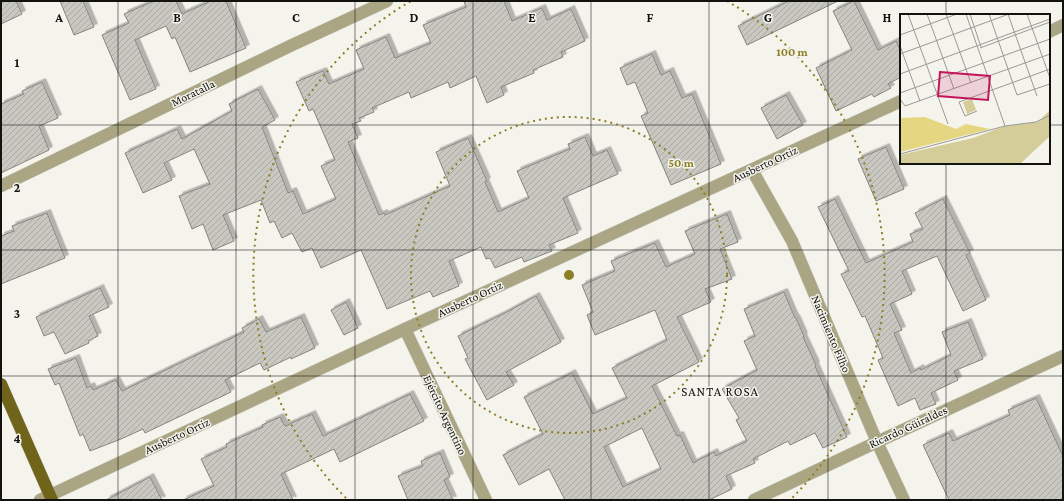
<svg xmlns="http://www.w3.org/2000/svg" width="1064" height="501" viewBox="0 0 1064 501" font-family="'Crimson Pro',serif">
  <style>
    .building { fill: url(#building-hatch); stroke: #85847e; fill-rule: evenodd; filter: url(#shadow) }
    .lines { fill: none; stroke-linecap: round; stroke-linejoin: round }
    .minor-casing { stroke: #d0cfc9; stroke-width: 13 }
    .major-casing { stroke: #d0cfc9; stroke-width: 13 }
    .minor { stroke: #aaa582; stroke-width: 12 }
    .major { stroke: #6f641a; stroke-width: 12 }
    .grid { fill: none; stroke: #12120f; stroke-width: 1; stroke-opacity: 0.55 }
    .ring { fill: none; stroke: #8d7f26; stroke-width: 2; stroke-dasharray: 2 4 }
    .labels { text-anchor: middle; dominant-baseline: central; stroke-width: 3; stroke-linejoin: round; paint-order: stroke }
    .street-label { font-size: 12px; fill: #12120f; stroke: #f4f3ec }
    .neighbourhood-label { font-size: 13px; letter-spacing: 1px; fill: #12120f; stroke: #f4f3ec }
    .inset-road { fill: none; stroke: #9a9994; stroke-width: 1 }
    .view { fill: #c2185b; fill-opacity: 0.15; stroke: #c2185b; stroke-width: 2 }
    .inset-edge { fill: none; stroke: #12120f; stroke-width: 2 }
    .grid-label { font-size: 13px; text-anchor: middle; font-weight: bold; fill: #12120f; stroke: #f4f3ec; stroke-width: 3; stroke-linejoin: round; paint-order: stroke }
    .centre { fill: #8d7f26; stroke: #f4f3ec; stroke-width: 2 }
    .ring-label { font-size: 12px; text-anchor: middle; font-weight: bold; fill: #8d7f26; stroke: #f4f3ec; stroke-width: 3; stroke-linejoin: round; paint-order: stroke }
  </style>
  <defs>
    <pattern id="building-hatch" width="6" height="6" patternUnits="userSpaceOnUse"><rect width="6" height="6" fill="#c8c7c0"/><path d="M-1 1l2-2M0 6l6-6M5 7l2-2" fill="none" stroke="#abaaa4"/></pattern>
    <filter id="shadow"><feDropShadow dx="3.5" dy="-3.5" stdDeviation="0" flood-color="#0004"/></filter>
  </defs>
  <rect width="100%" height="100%" fill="#f4f3ec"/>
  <g class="building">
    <polygon points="1,1 16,1 22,14 1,24"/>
    <polygon points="60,1 83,1 94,27 74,35"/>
    <polygon points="154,1 176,1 182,14 211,1 226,1 246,48 190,72 175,37 172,39 166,26 135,40 156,89 130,100 102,35 129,23 124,14"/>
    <polygon points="464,1 504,1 512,21 542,8 547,20 571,9 585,41 561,52 563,57 533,70 534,73 501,87 504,95 487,103 476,76 450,88 448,82 411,98 409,92 372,108 374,112 359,118 361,121 352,124 358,138 348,142 379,215 384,213 385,215 450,186 436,152 468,138 487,181 485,182 498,212 529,198 517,171 570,149 568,144 585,137 593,156 607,150 618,174 563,198 578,233 549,245 552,251 524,262 522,257 495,268 490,258 486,259 481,247 449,261 459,286 433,297 430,291 387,309 361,250 321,268 312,248 302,252 292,233 282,238 274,221 270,223 261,200 223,215 234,241 213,250 203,224 192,229 179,196 210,184 194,149 164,163 172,180 143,193 125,153 177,129 182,139 232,111 229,104 258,89 275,120 262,127 288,193 293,191 303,214 336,199 321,166 335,160 313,109 309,111 296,82 323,71 329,84 364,69 356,50 386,37 395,58 431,43 423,25 466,7"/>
    <polygon points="789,1 838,1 747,45 738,26"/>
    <polygon points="854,1 878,50 896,41 901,52 901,77 888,84 891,88 874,97 872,94 836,111 816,68 852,50 833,11"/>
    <polygon points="652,54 661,75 670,71 682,98 692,94 721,164 671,185 641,116 648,113 635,82 627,85 620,68"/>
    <polygon points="42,82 58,118 39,126 49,150 1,173 1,104 24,94 22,91"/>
    <polygon points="786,95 803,125 777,139 761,108"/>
    <polygon points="886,147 904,189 876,201 858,159"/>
    <polygon points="835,199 866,263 913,242 910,234 923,229 915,213 943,199 970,253 966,255 986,300 963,311 937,256 902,271 912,294 890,304 902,330 894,333 911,373 920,368 921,370 951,355 942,332 968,322 983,359 954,371 958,380 931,393 936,404 920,410 915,398 898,406 878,360 883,358 865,316 862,317 841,274 849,271 818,207"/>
    <polygon points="47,213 65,258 1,284 1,236 14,231 12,226"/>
    <path d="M727,214L738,242L720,249L732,279L705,289L711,302L677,317L699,362L652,386L677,436L680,435L693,463L714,452L716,456L747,441L736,420L739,418L722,389L757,370L744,341L755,336L744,309L784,292L795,318H796L804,336L803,337L816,365L815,366L847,437L823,448L815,433L790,445L788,441L753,459L755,463L726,476L732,489L709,500H565L549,469L519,485L503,455L543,434L524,397L572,373L593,414L627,398L612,368L667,340L655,310L595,335L587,315L593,312L582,285L615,271L611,261L655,243L666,267L695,254L685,231ZM642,428L661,469L623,487L604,447Z"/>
    <polygon points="100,288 109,307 89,316 98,336 88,341 89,343 65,354 54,332 44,336 36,317"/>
    <polygon points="536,296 561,342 506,372 514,385 487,400 465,359 468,358 458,336 503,314"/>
    <polygon points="346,302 358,328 344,335 331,310"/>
    <polygon points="301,317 315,348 291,359 291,357 264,370 260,363 225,380 231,392 145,433 143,429 121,439 90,451 83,434 80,436 59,383 55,385 48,369 76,358 87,388 91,386 93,390 116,380 122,391 244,332 242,328 259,319 266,332"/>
    <polygon points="410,394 424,421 340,462 334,449 281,474 293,500 183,500 214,486 201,459 227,447 226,444 263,427 262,425 280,417 285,426 312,414 323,436"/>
    <polygon points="1036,398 1063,456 1063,500 949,500 923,445 949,433 953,441 1010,415 1008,410"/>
    <polygon points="440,453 450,477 444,480 453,500 408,500 398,476 423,466 421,461"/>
    <polygon points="150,477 162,500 106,500"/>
  </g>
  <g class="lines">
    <defs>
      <g id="minor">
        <polyline points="1049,32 1063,25"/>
        <polyline points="752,170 792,241 877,442 904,500"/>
        <polyline points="1,186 290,46 387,1"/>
        <polyline points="405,329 486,500"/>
        <polyline points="40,500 405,329 901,101"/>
        <polyline points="754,500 877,442 1063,356"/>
      </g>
      <polyline id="major" points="1,384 52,500"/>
    </defs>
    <use href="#minor" class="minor-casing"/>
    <use href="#major" class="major-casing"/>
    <use href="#minor" class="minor"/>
    <use href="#major" class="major"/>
  </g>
  <path class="grid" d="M118,1V500M236,1V500M355,1V500M473,1V500M591,1V500M709,1V500M828,1V500M946,1V15M1,125H901M1049,125H1063M946,163V500M1,250H1063M1,376H1063"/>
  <g class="ring">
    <circle cx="569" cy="275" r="158"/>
    <path d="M346 498A316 316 0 0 1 411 1M727 1A316 316 0 0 1 792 498"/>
  </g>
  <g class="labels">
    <g class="street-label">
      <text transform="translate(193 93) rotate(-26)">Moratalla</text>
      <text transform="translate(765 164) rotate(-25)">Ausberto Ortiz</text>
      <text transform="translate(470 299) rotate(-25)">Ausberto Ortiz</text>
      <text transform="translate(831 334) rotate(67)">Nacimiento Filho</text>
      <text transform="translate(445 415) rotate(65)">Ejército Argentino</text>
      <text transform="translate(908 427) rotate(-25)">Ricardo Güiraldes</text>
      <text transform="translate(177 436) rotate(-25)">Ausberto Ortiz</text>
    </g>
    <g class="neighbourhood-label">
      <text x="720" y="391">SANTA ROSA</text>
    </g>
  </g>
  <g transform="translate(900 14)">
    <rect width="150" height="150" fill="#f4f3ec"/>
    <path d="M72,85L76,96L67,100L63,88ZM150,96V122L120,150H0V141L73,124L105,112L138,108Z" fill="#d5cd99"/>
    <path d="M25,103L56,115L66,110L90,115L0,138V104Z" fill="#e5d781"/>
    <path class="inset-road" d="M8,0L48,110M27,0L54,75M46,0L71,69M66,0L105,112M70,0L81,33M89,0L117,81L150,70M108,0L137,82M127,0L150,64M0,21L57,0M0,32L20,87M80,34L150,8M0,40L109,0M0,60L150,5M0,79L150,25M0,85L5,92L150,40M77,97L65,102L59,88L150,55M0,140L105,112L136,108L150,101"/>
    <path class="view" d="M40,58L90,62L88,86L38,82Z"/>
    <rect width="150" height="150" class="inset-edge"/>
  </g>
  <g class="grid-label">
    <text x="59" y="22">A</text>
    <text x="177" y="22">B</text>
    <text x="296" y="22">C</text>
    <text x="414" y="22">D</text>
    <text x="532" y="22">E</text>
    <text x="650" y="22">F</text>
    <text x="768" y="22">G</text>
    <text x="887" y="22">H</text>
    <text x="17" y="67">1</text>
    <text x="17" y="192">2</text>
    <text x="17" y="318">3</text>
    <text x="17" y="443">4</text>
  </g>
  <circle cx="569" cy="275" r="6" class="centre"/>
  <g class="ring-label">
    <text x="792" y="56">100 m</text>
    <text x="681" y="167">50 m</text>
  </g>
  <rect width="1064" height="501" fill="none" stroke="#12120f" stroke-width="4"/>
</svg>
